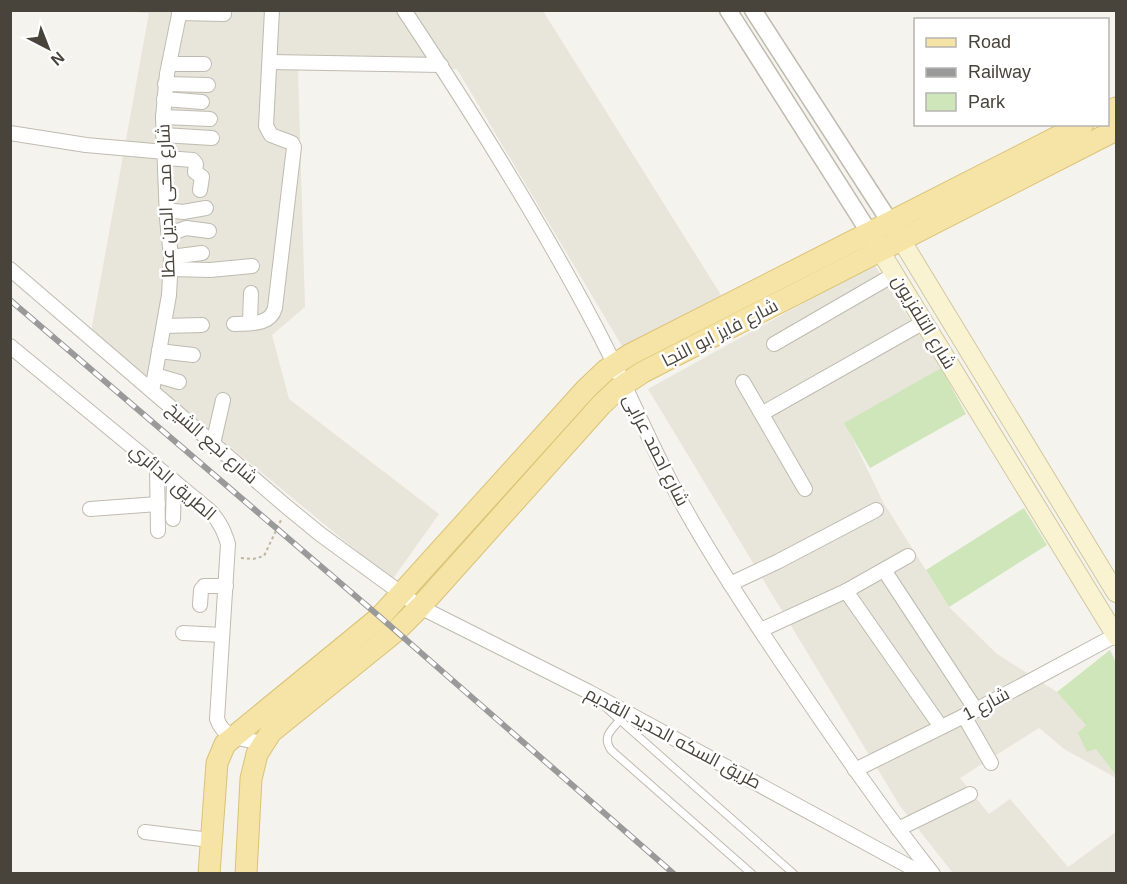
<svg xmlns="http://www.w3.org/2000/svg" width="1127" height="884" viewBox="0 0 1127 884" font-family="Helvetica,Cairo,sans-serif">
  <style>
    .residential { fill: #e8e5db }
    .green { fill: #cfe5ba }
    .lines { fill: none; stroke-linecap: round; stroke-linejoin: round }
    .service-casing { stroke: #c0bbb0; stroke-width: 9 }
    .minor-casing { stroke: #c0bbb0; stroke-width: 16 }
    .tertiary-casing { stroke: #c0bbb0; stroke-width: 19 }
    .secondary-casing { stroke: #d0c7a1; stroke-width: 20 }
    .primary-casing { stroke: #dac276; stroke-width: 23 }
    .path { stroke: #c0b7a2; stroke-width: 2; stroke-dasharray: 3 3; stroke-linecap: butt }
    .service { stroke: #fff; stroke-width: 7 }
    .minor { stroke: #fff; stroke-width: 14 }
    .tertiary { stroke: #fff; stroke-width: 16 }
    .secondary { stroke: #faf3d1; stroke-width: 18 }
    .primary { stroke: #f5e4a5; stroke-width: 21 }
    .rail-casing { stroke: #9a9a9a; stroke-width: 6 }
    .rail { stroke: #fff; stroke-width: 4; stroke-dasharray: 11; stroke-linecap: butt }
    .labels { text-anchor: middle; dominant-baseline: central; stroke-width: 5; stroke-linejoin: round; paint-order: stroke }
    .street-label { font-size: 18px; fill: #49443b; stroke: #fff }
  </style>
  <rect width="100%" height="100%" fill="#f5f3ed"/>
  <g class="residential">
    <polygon points="117,11 543,11 721,295 622,346 457,69 298,68 305,307 272,335 289,399 439,514 392,580 91,332 149,13"/>
    <polygon points="874,264 941,368 845,423 883,502 949,607 997,654 1057,692 1087,725 1087,752 1096,748 1116,775 1116,778 1064,749 1039,728 960,778 989,814 1010,799 1068,867 1116,832 1116,873 953,873 900,806 648,389"/>
  </g>
  <g class="green">
    <polygon points="941,368 966,414 870,468 844,423"/>
    <polygon points="1024,508 1047,545 949,607 926,570"/>
    <polygon points="1110,650 1116,663 1116,775 1096,749 1087,752 1078,733 1086,725 1057,692"/>
  </g>
  <g class="lines">
    <defs>
      <g id="service">
        <polyline points="604,706 794,874"/>
        <path d="M620,720C611,730 602,737 611,750L752,874"/>
      </g>
      <g id="minor">
        <path d="M404,10C471,111 536,214 592,320C625,381 650,446 684,507C717,566 755,623 793,679C838,745 883,811 933,874"/>
        <polyline points="179,13 224,14"/>
        <polyline points="270,62 441,65"/>
        <polyline points="169,64 204,64"/>
        <polyline points="165,84 208,85"/>
        <polyline points="164,99 202,102"/>
        <polyline points="163,117 210,119"/>
        <polyline points="10,133 86,145 165,152"/>
        <polyline points="163,135 212,138"/>
        <polyline points="166,158 193,160 196,164 195,172 202,177 200,190"/>
        <polyline points="167,210 183,212 206,208"/>
        <polyline points="168,230 178,231 186,228 209,231"/>
        <polyline points="171,257 202,253"/>
        <polyline points="10,269 287,507 320,534 420,607 589,692 923,874"/>
        <polyline points="171,269 210,270 252,266"/>
        <polyline points="250,323 251,293"/>
        <path d="M234,324C249,323 270,326 275,308L294,147L292,143L271,135L266,126L272,10"/>
        <polyline points="164,326 202,325"/>
        <polyline points="774,344 895,274"/>
        <path d="M10,346L210,511C220,522 224,531 228,544L217,719C224,740 245,739 263,743"/>
        <polyline points="159,351 193,355"/>
        <polyline points="155,375 179,382"/>
        <polyline points="743,382 805,489"/>
        <polyline points="152,391 169,295 171,257 167,219 163,117 167,74 180,10"/>
        <polyline points="763,413 924,322"/>
        <polyline points="213,444 223,400"/>
        <polyline points="157,467 158,531"/>
        <polyline points="90,509 158,504"/>
        <polyline points="173,519 174,481"/>
        <polyline points="884,570 976,710"/>
        <polyline points="730,584 777,562 876,510"/>
        <polyline points="846,591 941,727"/>
        <polyline points="200,605 201,590 204,586 226,586"/>
        <polyline points="761,630 846,591 908,556"/>
        <polyline points="183,633 222,635"/>
        <polyline points="964,716 991,763"/>
        <polyline points="855,770 976,710 1116,635"/>
        <polyline points="898,829 970,794"/>
        <polyline points="145,832 210,840"/>
      </g>
      <g id="tertiary">
        <polyline points="728,10 869,232"/>
        <polyline points="753,10 890,222"/>
      </g>
      <g id="secondary">
        <polyline points="894,228 1116,593"/>
        <polyline points="873,239 1116,636"/>
      </g>
      <g id="primary">
        <polyline points="1108,112 1116,108"/>
        <polyline points="209,874 217,763 225,744 380,617 586,389 606,370 631,354 1083,124"/>
        <polyline points="246,874 251,779 257,754 271,732 396,631 420,607 601,405 619,388 643,372 1116,130"/>
      </g>
    </defs>
    <use href="#service" class="service-casing"/>
    <use href="#minor" class="minor-casing"/>
    <use href="#tertiary" class="tertiary-casing"/>
    <use href="#secondary" class="secondary-casing"/>
    <use href="#primary" class="primary-casing"/>
    <polyline class="path" points="241,558 253,559 264,556 282,518"/>
    <use href="#service" class="service"/>
    <use href="#minor" class="minor"/>
    <use href="#tertiary" class="tertiary"/>
    <use href="#secondary" class="secondary"/>
    <use href="#primary" class="primary"/>
    <defs>
      <polyline id="rail" points="10,300 380,617 674,874"/>
    </defs>
    <use href="#rail" class="rail-casing"/>
    <use href="#rail" class="rail"/>
  </g>
  <g class="labels">
    <g class="street-label">
      <text transform="translate(166 201) rotate(-92)">شارع محى الدين عطا</text>
      <text transform="translate(924 322) rotate(59)">شارع التلفزيون</text>
      <text transform="translate(720 333) rotate(-27)">شارع فايز ابو النجا</text>
      <text transform="translate(212 443) rotate(41)">شارع نجع الشيخ</text>
      <text transform="translate(656 450) rotate(63)">شارع احمد عرابى</text>
      <text transform="translate(173 482) rotate(41)">الطريق الدائري</text>
      <text transform="translate(986 704) rotate(-28)">شارع 1</text>
      <text transform="translate(673 738) rotate(28)">طريق السكه الحديد القديم</text>
    </g>
  </g>
  <rect width="1127" height="884" fill="none" stroke="#49443b" stroke-width="24"/>
  <rect x="914" y="18" width="195" height="108" fill="#ffffff" stroke="#b6b4b1" stroke-width="1.5"/>
  <rect x="926" y="38" width="30" height="9" fill="#f5e4a5" stroke="#b6b4b1" stroke-width="1.5"/>
  <text x="968" y="48" font-size="18" fill="#49443b">Road</text>
  <rect x="926" y="68" width="30" height="9" fill="#9a9a9a" stroke="#b6b4b1" stroke-width="1.5"/>
  <text x="968" y="78" font-size="18" fill="#49443b">Railway</text>
  <rect x="926" y="93" width="30" height="18" fill="#cfe5ba" stroke="#b6b4b1" stroke-width="1.5"/>
  <text x="968" y="108" font-size="18" fill="#49443b">Park</text>
  <g transform="translate(48 48) rotate(138)" stroke="#ffffff" stroke-width="4.5" paint-order="stroke">
  <path d="M0-4.5L10 22L0 15L-10 22Z" fill="#49443b"/>
  <text y="-9" font-size="16" font-weight="bold" text-anchor="middle" fill="#49443b">N</text>
  </g>
</svg>
